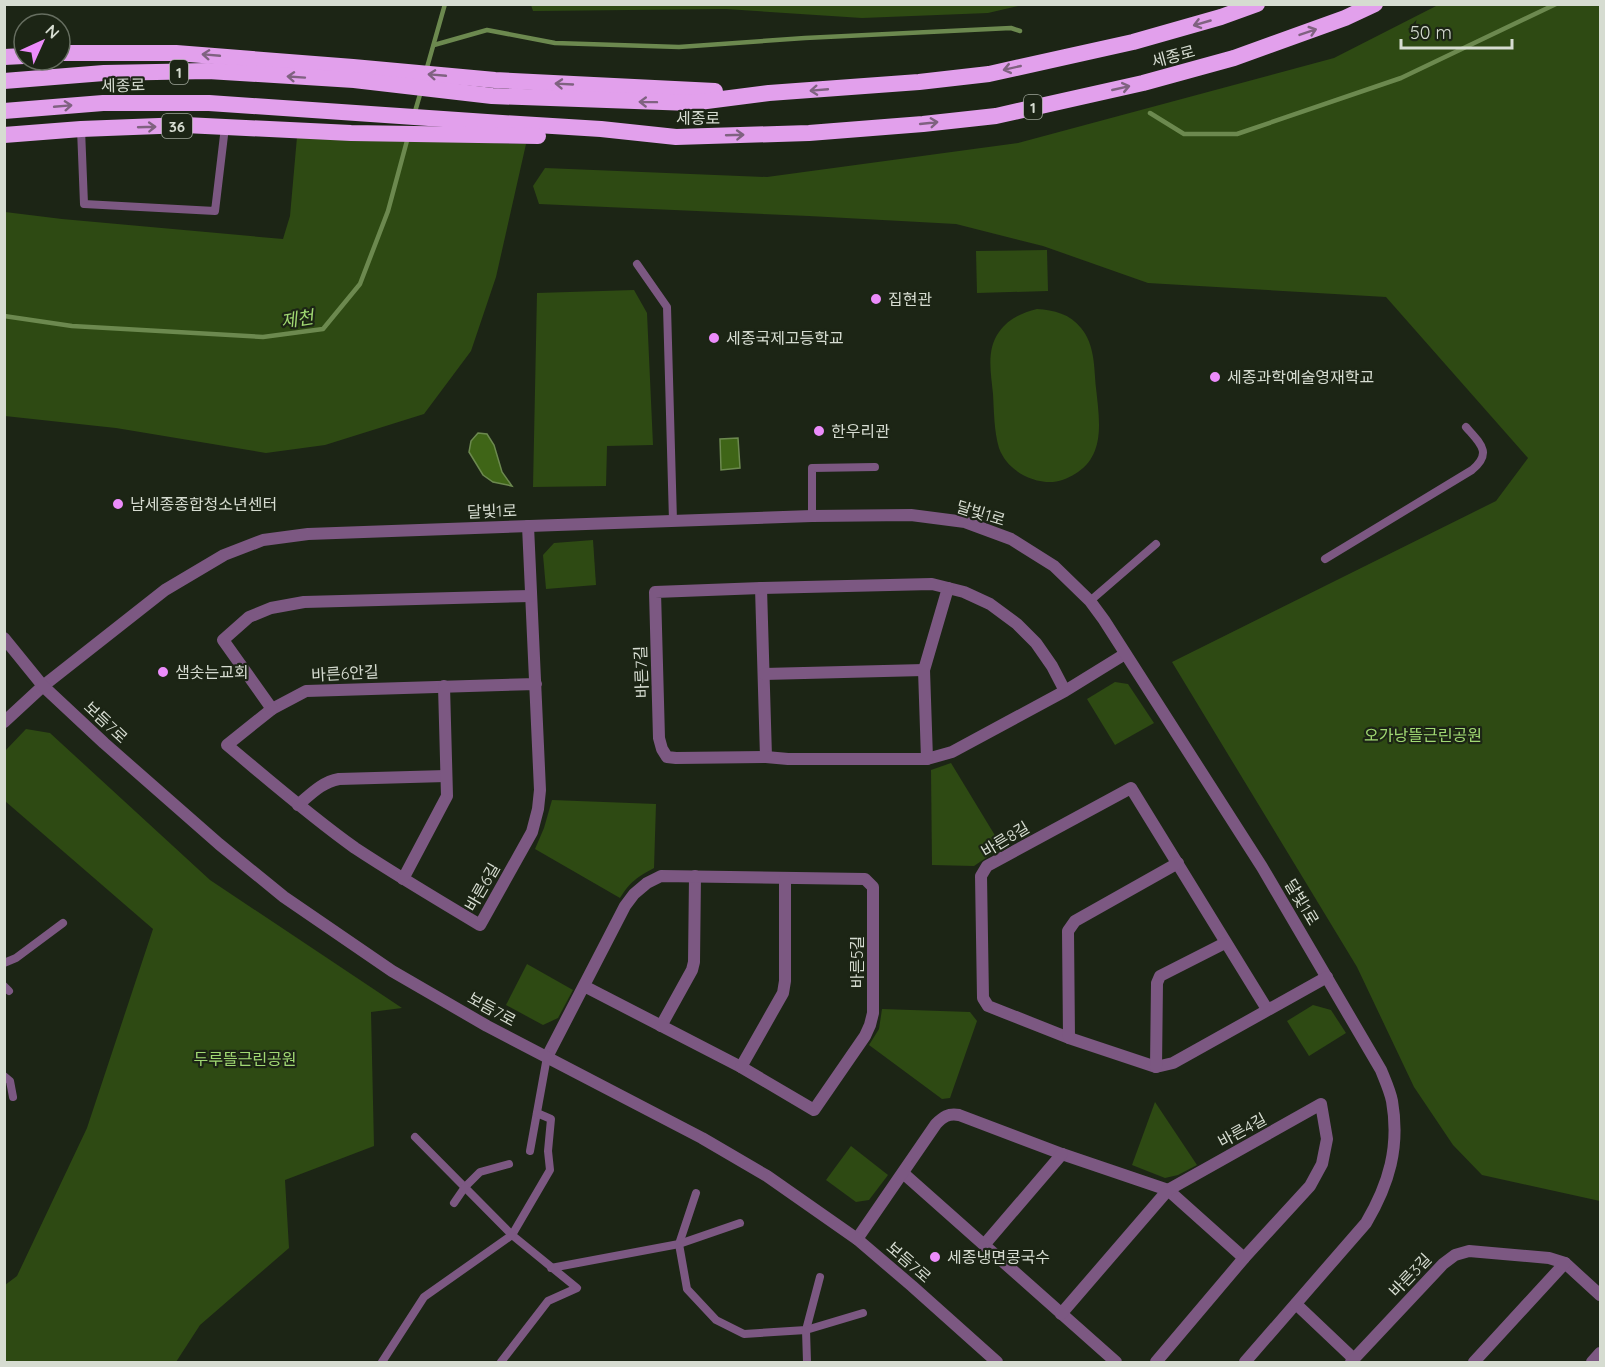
<svg xmlns="http://www.w3.org/2000/svg" width="1605" height="1367" viewBox="0 0 1605 1367" font-family="Quicksand,'Noto Sans KR',sans-serif">
  <style>
    .green { fill: #2e4a13 }
    .water { fill: #3f6517; stroke: #6c894f; stroke-width: 1.5 }
    .lines { fill: none; stroke-linecap: round; stroke-linejoin: round }
    .stream { stroke: #6c894f; stroke-width: 4.5 }
    .service { stroke: #7c5882; stroke-width: 8 }
    .minor { stroke: #7c5882; stroke-width: 12 }
    .tertiary { stroke: #7c5882; stroke-width: 12 }
    .trunk { stroke: #e2a0ec; stroke-width: 16 }
    .oneway { stroke: #7f6280 }
    .poi-dot { fill: #ec8cfb; stroke: #1c2515; stroke-width: 2 }
    .labels { text-anchor: middle; dominant-baseline: central; stroke-width: 4.5; stroke-linejoin: round; paint-order: stroke }
    .shield { fill: #1c2515; stroke: #9ea599; stroke-width: 1.5 }
    .shield-label { font-size: 15px; font-weight: bold; fill: #d6dcd1 }
    .street-label { font-size: 16px; fill: #d6dcd1; stroke: #1c2515 }
    .poi-label { font-size: 16px; fill: #d6dcd1; stroke: #1c2515; text-anchor: start }
    .park-label { font-size: 16px; fill: #a1d973; stroke: #1c2515 }
    .water-label { font-size: 18px; font-style: italic; fill: #a0d872; stroke: #1c2515 }
  </style>
  <rect width="100%" height="100%" fill="#1c2515"/>
  <g class="green">
    <polygon points="531,5 531,4 1022,5 988,13 862,18 726,9 533,11"/>
    <polygon points="1438,5 1600,5 1600,1201 1482,1175 1453,1145 1414,1087 1357,967 1172,662 1496,501 1528,458 1386,297 1148,283 1043,246 956,224 809,216 539,204 533,186 545,168 767,177 1018,143 1334,58"/>
    <polygon points="297,137 526,144 496,277 471,351 424,414 325,445 266,453 116,428 5,416 5,212 62,219 283,239 290,216"/>
    <polygon points="1047,250 1048,291 977,293 976,251"/>
    <polygon points="634,290 647,313 653,445 607,446 606,486 533,487 537,293"/>
    <path d="M1037,309C1054,310 1070,314 1081,328C1095,345 1094,367 1096,388C1099,417 1106,453 1078,472C1071,477 1062,481 1053,482C1031,483 1007,470 999,448C994,431 994,411 993,394C991,373 986,350 999,332C1009,318 1022,313 1037,309Z"/>
    <polygon points="593,540 596,585 546,589 543,555 554,543"/>
    <polygon points="1115,682 1128,684 1154,723 1115,745 1087,699"/>
    <polygon points="26,729 50,733 210,880 402,1008 371,1012 374,1146 285,1180 289,1248 200,1325 176,1362 5,1362 5,1285 17,1276 87,1128 153,929 5,801 5,751"/>
    <polygon points="951,763 1002,847 974,866 932,865 931,770"/>
    <path d="M552,800L656,804L654,868C637,877 630,882 620,898L535,849L544,828Z"/>
    <polygon points="527,964 573,990 558,1018 543,1025 506,1005"/>
    <polygon points="1313,1005 1331,1010 1346,1033 1309,1056 1287,1021"/>
    <polygon points="882,1009 970,1012 977,1021 950,1098 942,1099 869,1045 879,1029"/>
    <polygon points="1155,1102 1197,1165 1178,1175 1165,1178 1132,1165"/>
    <polygon points="851,1146 888,1175 869,1200 856,1202 826,1180"/>
  </g>
  <g class="water">
    <polygon points="478,433 487,434 494,445 502,472 512,486 493,482 483,475 469,452 471,441"/>
    <polygon points="738,438 740,468 721,470 720,439"/>
  </g>
  <g class="lines">
    <g class="stream">
      <polyline points="434,45 487,30 555,43 679,47 805,38 1011,28 1020,31"/>
      <polyline points="426,71 445,4"/>
      <polyline points="1150,113 1184,134 1237,134 1401,78 1556,4"/>
      <polyline points="414,115 421,91"/>
      <polyline points="4,316 72,326 263,337 323,329 360,284 388,211 408,137"/>
    </g>
    <g class="service">
      <polyline points="81,129 84,204 215,211 225,127"/>
      <polyline points="637,264 667,307 673,521"/>
      <polyline points="812,516 812,468 875,467"/>
      <path d="M1325,559L1472,470C1493,453 1480,443 1466,427"/>
      <polyline points="1090,601 1156,544"/>
      <polyline points="4,963 16,958 63,923"/>
      <polyline points="4,986 9,991"/>
      <polyline points="4,1076 10,1081 13,1097"/>
      <polyline points="415,1137 512,1235 577,1288 548,1301 501,1362"/>
      <polyline points="530,1151 547,1057"/>
      <polyline points="696,1193 679,1244 687,1289 716,1320 744,1334 806,1330 820,1277"/>
      <polyline points="454,1203 465,1187 480,1172 509,1164"/>
      <polyline points="551,1268 679,1244 740,1223"/>
      <polyline points="382,1362 424,1297 512,1235 550,1170 548,1151 551,1119 537,1113"/>
      <polyline points="807,1362 806,1330 863,1313"/>
    </g>
    <g class="minor">
      <path d="M528,526L540,790L538,809L532,832L480,925C438,900 396,875 355,848C310,816 269,780 227,745L272,709L306,691L536,684"/>
      <polyline points="761,588 766,757"/>
      <polyline points="764,674 924,670"/>
      <polyline points="1065,691 1052,666 1036,643 1017,624 990,604 964,592 932,584 761,588 655,592 659,738 662,749 667,757 676,758 766,757 788,759 927,759 952,752 1065,691 1125,654"/>
      <polyline points="272,709 223,640 249,617 271,608 304,602 531,596"/>
      <path d="M4,722L43,686L165,590L224,555L263,540L308,534L812,516L911,515L965,522L1011,539L1054,566L1090,601L1104,620L1262,867L1381,1070C1385,1080 1390,1091 1392,1101C1400,1147 1389,1184 1366,1223L1245,1362"/>
      <polyline points="927,759 924,670 948,588"/>
      <path d="M298,805C311,794 322,782 339,779L446,776"/>
      <polyline points="403,879 447,796 444,686"/>
      <polyline points="1267,1009 1131,788 987,866 981,876 983,998 988,1006 1069,1038 1156,1067 1173,1063 1327,977"/>
      <polyline points="661,1026 692,970 694,962 695,876"/>
      <polyline points="1069,1038 1068,931 1075,921 1178,863"/>
      <polyline points="547,1057 625,906 634,894 647,883 661,876 865,879 873,887 873,1013 870,1025 865,1036 814,1110 741,1067 584,986"/>
      <polyline points="741,1067 783,993 785,981 785,878"/>
      <polyline points="1156,1067 1157,983 1160,976 1225,943"/>
      <polyline points="903,1173 1116,1362"/>
      <path d="M857,1239L936,1124C943,1117 948,1113 959,1115L1062,1154L1168,1190L1244,1258"/>
      <polyline points="984,1245 1062,1154"/>
      <polyline points="1296,1304 1354,1359"/>
      <polyline points="1061,1314 1168,1190 1321,1104 1327,1139 1322,1164 1310,1186 1244,1258 1156,1362"/>
      <polyline points="1351,1362 1443,1264 1455,1255 1469,1251 1549,1258 1565,1263 1600,1295"/>
      <polyline points="1474,1362 1565,1263"/>
      <polyline points="1592,1362 1600,1353"/>
    </g>
    <polyline class="tertiary" points="4,638 43,686 104,743 219,844 284,897 392,971 487,1026 702,1138 767,1176 857,1239 912,1286 997,1362"/>
    <g class="trunk">
      <polyline points="60,53 176,53 353,67 495,80 715,91"/>
      <polyline points="4,57 24,56"/>
      <polyline points="4,81 104,73 208,71 354,80 492,96 691,103 769,93 919,82 989,74 1133,42 1221,17 1257,4"/>
      <polyline points="4,111 103,103 209,103 487,122 601,129 676,137 809,133 923,124 996,116 1143,83 1234,58 1345,18 1375,4"/>
      <polyline points="4,135 81,129 185,125 351,133 538,136"/>
    </g>
  </g>
  <defs><path id="oneway-shaft" d="M-6 0H5M1.5-3L5.5 0L1.5 3" fill="none" stroke-width="1.6" stroke-linecap="round" stroke-linejoin="round" transform="scale(1.5)"/></defs>
  <g class="oneway">
    <use href="#oneway-shaft" transform="translate(1202 23) rotate(164)"/>
    <use href="#oneway-shaft" transform="translate(1308 32) rotate(-19)"/>
    <use href="#oneway-shaft" transform="translate(211 55) rotate(-175)"/>
    <use href="#oneway-shaft" transform="translate(1012 68) rotate(167)"/>
    <use href="#oneway-shaft" transform="translate(437 75) rotate(-175)"/>
    <use href="#oneway-shaft" transform="translate(296 77) rotate(-176)"/>
    <use href="#oneway-shaft" transform="translate(564 84) rotate(-177)"/>
    <use href="#oneway-shaft" transform="translate(1121 88) rotate(-13)"/>
    <use href="#oneway-shaft" transform="translate(819 90) rotate(175)"/>
    <use href="#oneway-shaft" transform="translate(648 102) rotate(-179)"/>
    <use href="#oneway-shaft" transform="translate(63 106) rotate(-5)"/>
    <use href="#oneway-shaft" transform="translate(929 123) rotate(-6)"/>
    <use href="#oneway-shaft" transform="translate(147 127) rotate(-2)"/>
    <use href="#oneway-shaft" transform="translate(735 135) rotate(-2)"/>
  </g>
  <g class="poi-dot">
    <circle cx="876" cy="299" r="6"/>
    <circle cx="714" cy="338" r="6"/>
    <circle cx="1215" cy="377" r="6"/>
    <circle cx="819" cy="431" r="6"/>
    <circle cx="118" cy="504" r="6"/>
    <circle cx="163" cy="672" r="6"/>
    <circle cx="935" cy="1257" r="6"/>
  </g>
  <g class="labels">
    <g class="shield">
      <rect x="170" y="60" width="18" height="24" rx="4.5"/>
      <rect x="1024" y="95" width="18" height="24" rx="4.5"/>
      <rect x="162" y="114" width="30" height="24" rx="4.5"/>
    </g>
    <g class="shield-label">
      <text x="179" y="72">1</text>
      <text x="1033" y="107">1</text>
      <text x="177" y="126">36</text>
    </g>
    <g class="street-label">
      <text transform="translate(1173 56) rotate(-15)">세종로</text>
      <text transform="translate(123 85) rotate(-1)">세종로</text>
      <text x="698" y="118">세종로</text>
      <text transform="translate(492 511) rotate(-2)">달빛1로</text>
      <text transform="translate(981 513) rotate(17)">달빛1로</text>
      <text transform="translate(641 672) rotate(-92)">바른7길</text>
      <text transform="translate(345 673) rotate(-3)">바른6안길</text>
      <text transform="translate(106 722) rotate(43)">보듬7로</text>
      <text transform="translate(1005 839) rotate(-31)">바른8길</text>
      <text transform="translate(482 887) rotate(-60)">바른6길</text>
      <text transform="translate(1302 902) rotate(59)">달빛1로</text>
      <text transform="translate(857 962) rotate(-90)">바른5길</text>
      <text transform="translate(492 1009) rotate(29)">보듬7로</text>
      <text transform="translate(1242 1130) rotate(-29)">바른4길</text>
      <text transform="translate(909 1262) rotate(41)">보듬7로</text>
      <text transform="translate(1410 1275) rotate(-46)">바른3길</text>
    </g>
    <g class="poi-label">
      <text x="888" y="299">집현관</text>
      <text x="726" y="338">세종국제고등학교</text>
      <text x="1227" y="377">세종과학예술영재학교</text>
      <text x="831" y="431">한우리관</text>
      <text x="130" y="504">남세종종합청소년센터</text>
      <text x="175" y="672">샘솟는교회</text>
      <text x="947" y="1257">세종냉면콩국수</text>
    </g>
    <g class="park-label">
      <text x="1423" y="735">오가낭뜰근린공원</text>
      <text x="245" y="1059">두루뜰근린공원</text>
    </g>
    <g class="water-label">
      <text transform="translate(297 319) rotate(-9)">제천</text>
    </g>
  </g>
  <rect width="1605" height="1367" fill="none" stroke="#d6dcd1" stroke-width="12"/>
  <g transform="translate(42 42) rotate(45)"><circle r="28" fill="#1c2515" stroke="#666e60" stroke-width="1.5"/>
  <path d="M0-4.5L10 22L0 15L-10 22Z" fill="#ec8cfb"/>
  <text y="-9" font-size="16" font-weight="bold" text-anchor="middle" fill="#d6dcd1">N</text>
  </g>
  <path d="M1401 39v9h111v-9" fill="none" stroke="#d6dcd1" stroke-width="3"/>
  <text x="1410" y="39" font-size="18" fill="#d6dcd1" stroke="#1c2515" stroke-width="4.5" paint-order="stroke">50 m</text>
</svg>
